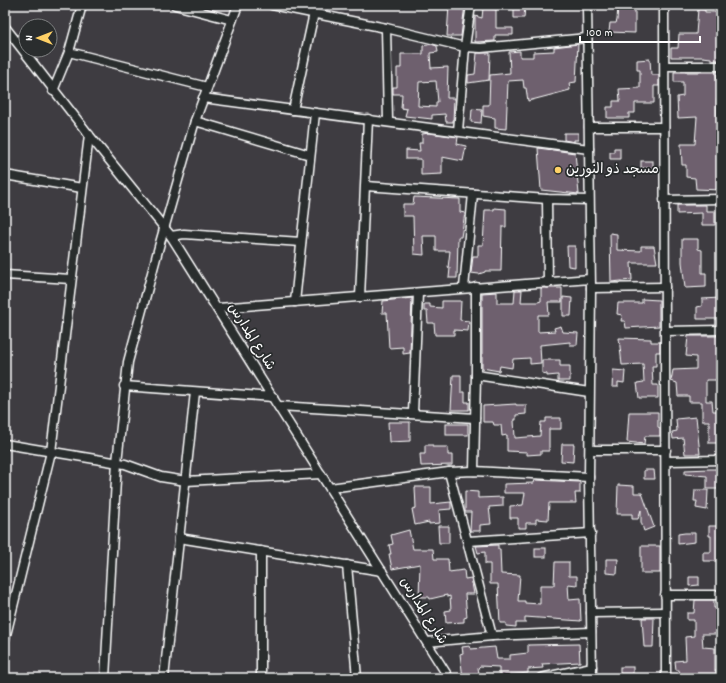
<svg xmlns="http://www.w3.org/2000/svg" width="726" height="683" viewBox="0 0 726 683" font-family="Dekko,'Playpen Sans Arabic',sans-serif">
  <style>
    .building { fill: #6e606e; stroke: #fff; fill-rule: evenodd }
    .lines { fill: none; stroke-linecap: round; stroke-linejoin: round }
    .minor-casing { stroke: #fff; stroke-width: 11 }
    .minor { stroke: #2a2d2e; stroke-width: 8 }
    .poi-dot { fill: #ffd166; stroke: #2a2d2e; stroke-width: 1.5 }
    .labels { text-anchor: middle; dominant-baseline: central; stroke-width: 3.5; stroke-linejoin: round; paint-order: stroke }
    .poi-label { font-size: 14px; fill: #fff; stroke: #2a2d2e; text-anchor: start }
    .street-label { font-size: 14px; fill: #fff; stroke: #2a2d2e }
  </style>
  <rect width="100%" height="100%" fill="#3e3c41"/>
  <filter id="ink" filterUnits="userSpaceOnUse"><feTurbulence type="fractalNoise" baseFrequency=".025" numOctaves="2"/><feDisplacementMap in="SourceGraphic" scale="8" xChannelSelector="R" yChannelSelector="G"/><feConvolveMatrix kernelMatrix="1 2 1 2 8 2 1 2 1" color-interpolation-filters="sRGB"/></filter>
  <g filter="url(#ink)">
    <g class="building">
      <polygon points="449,5 465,5 461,36 447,36"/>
      <polygon points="618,5 635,5 635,33 609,32 610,23 616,23 617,20"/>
      <polygon points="514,6 525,6 524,18 514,18"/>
      <polygon points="483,8 496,9 496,28 513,28 513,35 495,35 495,41 475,42 475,16 482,18"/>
      <polygon points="698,9 705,10 705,12 717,12 717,17 721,17 720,60 711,60 711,58 703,57 671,57 671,48 678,48 679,34 696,34"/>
      <path d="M431,44L437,46L438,52L430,53L431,68L448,67L447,98H454L453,122H446L445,114L432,115V119L405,116L407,109L401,108L402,94H393V87H397V68H401V54H423V46ZM436,81L438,102H436V107L418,106L419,82Z"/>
      <polygon points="578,44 576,82 569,83 570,90 528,101 526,88 524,88 523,80 508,81 506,129 495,128 495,118 483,116 483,105 489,105 490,75 510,73 509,52 520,51 520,57 533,57 533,52 554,51 554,47"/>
      <polygon points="477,53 490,53 489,80 468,83 468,75 475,74"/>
      <polygon points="650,59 651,75 659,75 659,86 654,86 654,103 635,103 635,113 629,113 629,118 607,118 607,107 613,107 613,101 620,101 619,89 640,88 640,70 637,70 637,60"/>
      <polygon points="674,72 719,72 719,74 716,74 721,99 717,99 717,123 721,123 719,147 721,190 696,189 695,178 686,177 686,165 682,165 681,144 695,144 697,117 678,118 677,97 683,96 683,82 674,82"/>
      <polygon points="472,109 482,110 481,123 471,122"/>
      <polygon points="429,133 458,137 457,144 466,146 463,161 442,157 442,174 421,175 421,159 406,159 406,150 420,151 419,143 422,143 422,134"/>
      <polygon points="564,133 578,133 578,140 574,140 574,142 564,140"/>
      <polygon points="538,148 575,153 579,194 541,190"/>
      <polygon points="614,148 620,148 620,159 610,159 610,152 614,152"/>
      <rect x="641" y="161" width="12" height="7"/>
      <polygon points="414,197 460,199 460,212 465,213 461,237 458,237 457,278 449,278 450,268 448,268 450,251 436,251 436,236 423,236 424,255 414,254 413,216 403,216 403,204 413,204"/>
      <polygon points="677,205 706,205 706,211 715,211 715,225 702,225 702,213 677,214"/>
      <polygon points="494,208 506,209 506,227 502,227 501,271 485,271 485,272 479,274 471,273 473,256 478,256 478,245 483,245 485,210 494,210"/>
      <polygon points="610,233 617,234 617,250 641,251 641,246 654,246 657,263 631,263 632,280 611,282"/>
      <polygon points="682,239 698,239 698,249 702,250 702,273 706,273 706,287 685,288 682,262"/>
      <polygon points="567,246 575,246 575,267 568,266"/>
      <polygon points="541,288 562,288 562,302 548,302 549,315 538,315 538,332 555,331 554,328 561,326 563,332 578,333 577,345 570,345 570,342 540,345 541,363 530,364 530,358 513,359 512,368 500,366 499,371 482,368 482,293 497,292 497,303 514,303 515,290 522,290 521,302 538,302 541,301"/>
      <polygon points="563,297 572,298 571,316 563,316"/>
      <polygon points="412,298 410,353 403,354 403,347 389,348 387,313 382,313 383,301"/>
      <polygon points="721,298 721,319 697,319 697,307 702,306 702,299"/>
      <polygon points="642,299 659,300 659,326 626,328 625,321 621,321 622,315 617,314 618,303 642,303"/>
      <polygon points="442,301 461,301 460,320 469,321 468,331 454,330 454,335 435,335 434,323 428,323 427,311 424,311 424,304 430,304 430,307 442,308"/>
      <polygon points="688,336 721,336 719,380 706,380 706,401 712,401 713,411 721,411 721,443 709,443 709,421 702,421 702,402 689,402 689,396 678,396 677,383 671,381 673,370 696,369 696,357 686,356"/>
      <polygon points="619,338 651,339 651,342 660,342 660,352 656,352 656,366 652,366 653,385 658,385 658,398 639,398 637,383 644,382 643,364 622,365"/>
      <polygon points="542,360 560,360 560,366 570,366 570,381 558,381 558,375 547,376 547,374 542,373"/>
      <polygon points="613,370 625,371 624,383 618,382 618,387 612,387"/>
      <polygon points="453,375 461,375 461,392 465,392 465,402 469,402 469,410 451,410"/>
      <polygon points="516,404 516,405 526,405 526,414 516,415 516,420 514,420 515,438 540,436 541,422 546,422 546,418 561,418 561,429 549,429 549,451 541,451 541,454 527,455 527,452 507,451 507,435 502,436 501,425 494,425 493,422 483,422 483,406"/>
      <polygon points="629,412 658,412 658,427 660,428 660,436 645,436 644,444 627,442"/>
      <polygon points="696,417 700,454 685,454 683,438 673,439 672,432 677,431 676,419"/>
      <polygon points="388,422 410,422 410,441 389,442"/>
      <rect x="446" y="424" width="22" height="11"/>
      <polygon points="562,444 574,444 573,462 561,461"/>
      <polygon points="425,445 433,445 433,447 448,447 448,455 452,455 452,465 421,466 420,454 425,454"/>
      <polygon points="710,469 721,469 721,489 707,489 707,476 685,474 685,470"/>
      <polygon points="644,470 654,470 655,479 644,479"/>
      <polygon points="535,480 580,482 580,493 575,493 576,503 549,503 548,520 536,519 536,523 526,523 526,528 518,528 518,518 510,518 510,506 523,505 525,493 504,493 504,484 534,483"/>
      <polygon points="618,485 634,486 634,493 642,493 654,527 644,531 641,522 641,510 638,519 632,519 632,514 617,514"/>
      <polygon points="415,487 431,487 431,504 451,502 451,509 439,510 440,523 429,524 429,522 415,525 412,509 416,508"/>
      <polygon points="695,490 708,490 707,510 696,508 697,501 694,501"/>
      <polygon points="465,491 478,492 478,498 503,497 503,506 489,507 491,524 480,525 480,531 470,531 471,512 465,512"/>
      <polygon points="438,526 449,526 449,543 439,543"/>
      <polygon points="709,526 719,526 718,539 721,539 718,561 703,561 703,552 711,552 711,536 709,536"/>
      <polygon points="409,530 413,549 433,549 434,559 448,559 449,572 464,570 465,579 471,578 474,594 465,594 467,617 464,618 464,622 446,623 445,611 451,610 450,596 447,597 447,595 430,599 429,597 419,597 420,564 392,569 389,554 391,554 389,545 393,544 391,535"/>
      <polygon points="685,533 695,533 695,542 678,544 678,534"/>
      <polygon points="498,545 498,549 500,549 501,574 520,575 518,601 525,601 525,603 540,604 540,585 554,585 555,562 569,562 569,576 577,576 577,585 568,584 569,600 580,599 581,621 525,617 525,623 516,623 516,627 506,626 506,623 500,623 498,584 490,584 490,564 485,564 485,552 478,553 476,546"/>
      <rect x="641" y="546" width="19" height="27"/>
      <rect x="535" y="548" width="11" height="9"/>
      <polygon points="606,559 618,559 617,574 606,573"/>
      <polygon points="689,577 699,577 699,585 689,586"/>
      <polygon points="695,600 714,600 714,608 721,608 721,634 702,634 703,647 715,648 715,671 720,670 720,678 680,676 679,670 676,670 675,661 686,660 685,637 694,636 694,620 687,620 687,613 694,613"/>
      <polygon points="642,618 654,618 653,647 644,647"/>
      <polygon points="579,644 580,662 542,664 543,668 528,669 528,673 499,676 499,667 480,666 478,668 480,678 463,678 460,654 463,653 462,647 470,646 471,649 495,647 497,659 510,659 510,655 528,653 528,645"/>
      <rect x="620" y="667" width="13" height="7"/>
    </g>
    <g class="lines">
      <defs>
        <g id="minor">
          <polyline points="82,5 69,52 207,87"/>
          <polyline points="175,5 232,20"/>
          <polyline points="272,5 386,28 465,47 481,48 587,38"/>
          <polyline points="587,5 591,288 589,477 592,678"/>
          <polyline points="664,5 666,678"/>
          <polyline points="5,27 89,135 171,236 449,678"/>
          <polyline points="386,28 388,121"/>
          <polyline points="665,66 721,66"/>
          <polyline points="53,91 69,52"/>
          <polyline points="203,98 589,149"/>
          <polyline points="293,110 314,13"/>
          <polyline points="195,121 310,155"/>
          <polyline points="589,127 664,127"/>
          <polyline points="458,131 465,47 471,5"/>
          <polyline points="5,175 82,188"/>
          <polyline points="366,186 547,199 589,200"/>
          <polyline points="547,199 548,283"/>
          <polyline points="664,200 721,199"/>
          <polyline points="171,236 184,234 301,242"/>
          <polyline points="5,275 71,279"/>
          <polyline points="464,288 473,194"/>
          <polyline points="591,288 665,287"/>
          <polyline points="360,297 368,119"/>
          <polyline points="295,302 315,113"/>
          <polyline points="218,308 590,279"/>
          <polyline points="666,331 721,330"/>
          <polyline points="476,375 476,287"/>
          <polyline points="124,386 273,397"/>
          <polyline points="279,406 475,418"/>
          <polyline points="413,413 418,293"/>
          <polyline points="5,444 125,464 161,477 186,481 321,474"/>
          <polyline points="590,450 666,450"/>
          <polyline points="667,461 721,460"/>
          <polyline points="474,471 476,375 589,392"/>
          <polyline points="449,472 492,636"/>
          <polyline points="330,488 449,472 474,471 589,477"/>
          <polyline points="179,538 382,571"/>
          <polyline points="468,541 591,533"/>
          <polyline points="261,551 261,678"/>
          <polyline points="347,565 357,678"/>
          <polyline points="665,595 721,595"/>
          <polyline points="591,613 665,612"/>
          <polyline points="5,639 51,452 89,135"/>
          <polyline points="427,642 492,636 591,632"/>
          <polyline points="105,678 117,462 128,362 160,243 195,121 238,5"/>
          <polyline points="164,678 195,392"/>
          <polyline points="541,678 592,667"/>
        </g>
      </defs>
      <use href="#minor" class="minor-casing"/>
      <use href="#minor" class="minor"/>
    </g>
  </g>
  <circle class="poi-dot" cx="558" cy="170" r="4"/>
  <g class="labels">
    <g class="poi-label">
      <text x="566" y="170">مسجد ذو النورين</text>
    </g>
    <g class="street-label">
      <text transform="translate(251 337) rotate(58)">شارع المدارس</text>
      <text transform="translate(423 611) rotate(58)">شارع المدارس</text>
    </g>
  </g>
  <rect width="726" height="683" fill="none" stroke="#2a2d2e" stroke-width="20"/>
  <rect x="10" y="10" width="706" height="663" fill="none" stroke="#fff" stroke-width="1.5" filter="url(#ink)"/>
  <g transform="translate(38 38) rotate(270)"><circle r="19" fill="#2a2d2e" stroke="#7f8182"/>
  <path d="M0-3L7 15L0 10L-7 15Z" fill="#ffd166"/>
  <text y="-6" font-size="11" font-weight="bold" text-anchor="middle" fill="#ffffff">N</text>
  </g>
  <path d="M580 36v6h120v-6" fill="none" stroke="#ffffff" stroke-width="2"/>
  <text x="586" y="36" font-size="12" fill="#ffffff" stroke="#2a2d2e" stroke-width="3" paint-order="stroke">100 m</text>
</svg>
